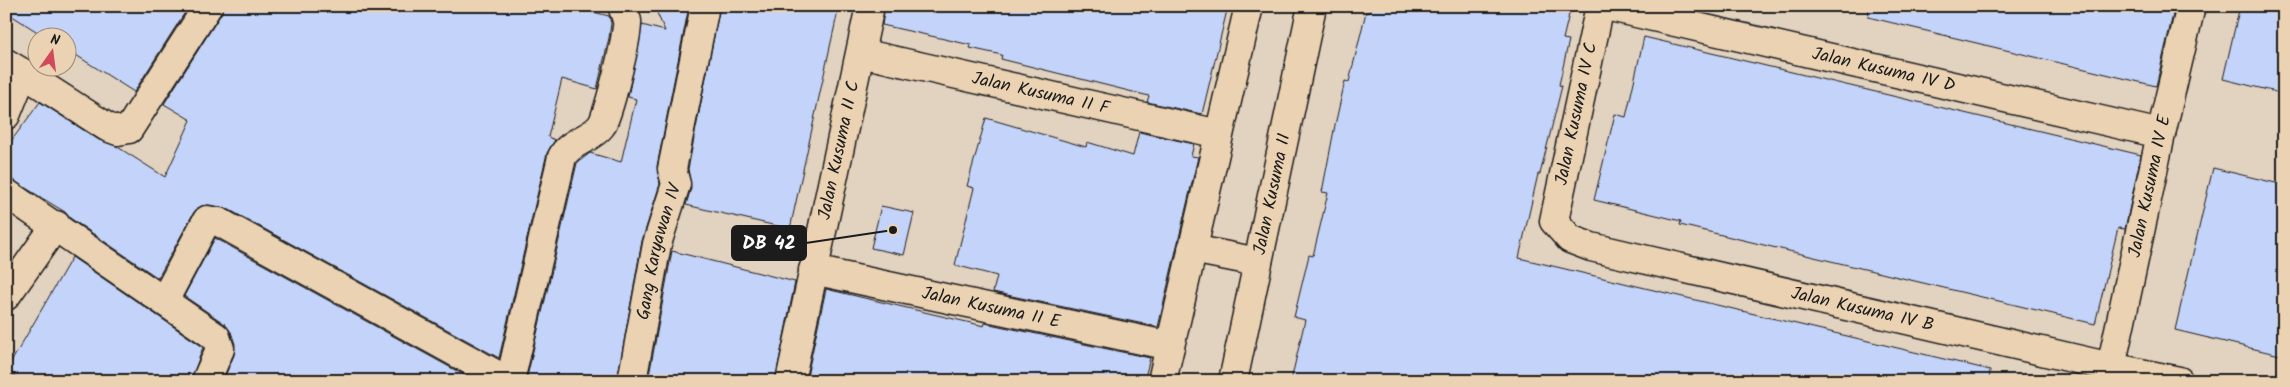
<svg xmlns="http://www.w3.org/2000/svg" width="2290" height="387" viewBox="0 0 2290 387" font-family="Kalam,sans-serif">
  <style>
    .building { fill: #c4d3f9; stroke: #1c1c1c }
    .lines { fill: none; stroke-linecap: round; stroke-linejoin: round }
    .minor-casing { stroke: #1c1c1c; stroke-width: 31 }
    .minor { stroke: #ead2b2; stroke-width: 28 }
    .labels { text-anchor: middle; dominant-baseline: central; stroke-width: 4.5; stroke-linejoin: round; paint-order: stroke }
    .street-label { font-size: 18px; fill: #1c1c1c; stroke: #ead2b2 }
    .leader { fill: none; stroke: #1c1c1c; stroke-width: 2 }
    .callout-dot { fill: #1c1c1c; stroke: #ead2b2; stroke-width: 2 }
    .callout { fill: #1c1c1c; stroke: #1c1c1c; stroke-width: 2 }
    .callout-label { font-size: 19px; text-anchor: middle; font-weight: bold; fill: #fff }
  </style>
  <rect width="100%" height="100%" fill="#e2d2c0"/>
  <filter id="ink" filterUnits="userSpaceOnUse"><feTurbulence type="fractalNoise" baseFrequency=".02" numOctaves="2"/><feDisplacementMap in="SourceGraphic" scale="10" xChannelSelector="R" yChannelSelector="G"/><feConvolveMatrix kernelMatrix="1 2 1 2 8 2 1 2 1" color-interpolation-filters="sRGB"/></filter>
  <g filter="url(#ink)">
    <g class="building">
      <polygon points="6,6 189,6 134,92 68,50 68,38 47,38 6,12"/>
      <polygon points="224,6 570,6 609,16 611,23 609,38 597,89 562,79 548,137 555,140 547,153 499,358 226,208 209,205 201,206 194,212 158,278 70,218 65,212 6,176 6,148 40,102 99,140 116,146 165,177 191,120 164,104 221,14"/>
      <polygon points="654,6 689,6 657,166 660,184 642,241 617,381 526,381 577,163 590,153 621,162 636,99 628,97 642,25 665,31"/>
      <polygon points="720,6 839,6 790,229 686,205 691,188 688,169"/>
      <polygon points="885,6 1228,6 1202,114 1147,102 1149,96 1001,59 1002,55 970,48 971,45 882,25"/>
      <polygon points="1371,6 1571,6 1563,39 1569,40 1559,85 1562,86 1540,174 1538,174 1519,258 1990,370 1989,381 1291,381 1305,320 1294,317 1309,255 1313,256 1328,193 1322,192 1335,125 1345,81 1349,82 1366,12 1369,13"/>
      <polygon points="1869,6 2175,6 2156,86 1868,17"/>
      <polygon points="2240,6 2284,6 2284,94 2223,79"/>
      <polygon points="1644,37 2141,155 2125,229 2118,228 2095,324 1680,225 1681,221 1594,200 1615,114 1626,117"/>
      <polygon points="986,118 1086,147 1087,142 1133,156 1139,132 1194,144 1191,156 1198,157 1158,327 993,292 997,276 955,265 974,188 967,186"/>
      <polygon points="2213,168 2284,185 2284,356 2175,330"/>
      <polygon points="881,206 914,213 904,255 871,248"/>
      <polygon points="215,238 475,381 223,381 234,355 235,344 231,332 225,324 184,296"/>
      <polygon points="672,251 795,282 775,381 648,381"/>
      <polygon points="72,257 203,347 191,381 23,381 6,371"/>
      <polygon points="826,289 984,326 985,323 1150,358 1144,381 806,381"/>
    </g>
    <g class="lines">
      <defs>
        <g id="minor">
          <path id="s1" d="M1600,6L1554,221L1570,239L1591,247L2111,367L2179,381"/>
          <path id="s2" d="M1606,6L2161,134"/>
          <path id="s3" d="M861,53L1219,134"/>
          <polyline points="6,63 23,73 6,115"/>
          <polyline points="23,73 107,127 118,131 129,129 208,6"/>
          <polyline points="6,193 216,337 220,349 206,381"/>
          <polyline points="1192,249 1258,262"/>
          <path id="s4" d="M813,270L1170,346"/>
          <polyline points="6,296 56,225"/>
          <polyline points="164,301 207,220 219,222 508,381"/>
          <path id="s5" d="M2111,367L2161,134L2191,6"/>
          <path d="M510,381L562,157C570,141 590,140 601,126C608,117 629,32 627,21C626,16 624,11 622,6"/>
          <path id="s6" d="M632,381L657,244L676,184L672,169L705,6"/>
          <path id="s7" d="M790,381L870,6"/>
          <polyline points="1162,381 1249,6"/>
          <path id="s8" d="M1233,381L1312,6"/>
        </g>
      </defs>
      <use href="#minor" class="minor-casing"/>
      <use href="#minor" class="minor"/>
    </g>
  </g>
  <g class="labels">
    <g class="street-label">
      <text stroke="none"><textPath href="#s2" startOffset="285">Jalan Kusuma IV D</textPath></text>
      <text stroke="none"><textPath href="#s3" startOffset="184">Jalan Kusuma II F</textPath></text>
      <text transform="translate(1577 114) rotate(-78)">Jalan Kusuma IV C</text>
      <text stroke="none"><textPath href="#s7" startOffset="236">Jalan Kusuma II C</textPath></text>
      <text stroke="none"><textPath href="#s5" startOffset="185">Jalan Kusuma IV E</textPath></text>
      <text stroke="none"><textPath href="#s8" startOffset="191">Jalan Kusuma II</textPath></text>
      <text stroke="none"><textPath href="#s6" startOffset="132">Gang Karyawan IV</textPath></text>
      <text stroke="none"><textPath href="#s4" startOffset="182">Jalan Kusuma II E</textPath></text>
      <text stroke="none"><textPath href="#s1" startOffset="545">Jalan Kusuma IV B</textPath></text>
    </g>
  </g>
  <path class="leader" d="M893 230L806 243"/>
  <circle class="callout-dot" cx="893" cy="230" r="5"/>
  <rect class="callout" x="732" y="226" width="74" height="34" rx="5"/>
  <g class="callout-label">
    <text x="769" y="249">DB 42</text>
  </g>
  <rect width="2290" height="387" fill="none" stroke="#ead2b2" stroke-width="25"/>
  <rect x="12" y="12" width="2265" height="362" fill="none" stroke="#1c1c1c" stroke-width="2" filter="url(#ink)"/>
  <g transform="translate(52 52) rotate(14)"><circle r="24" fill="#ead2b2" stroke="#988976"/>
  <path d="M0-4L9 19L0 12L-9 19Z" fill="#d1495b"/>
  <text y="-8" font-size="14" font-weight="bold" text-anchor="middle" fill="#1c1c1c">N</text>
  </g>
</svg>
